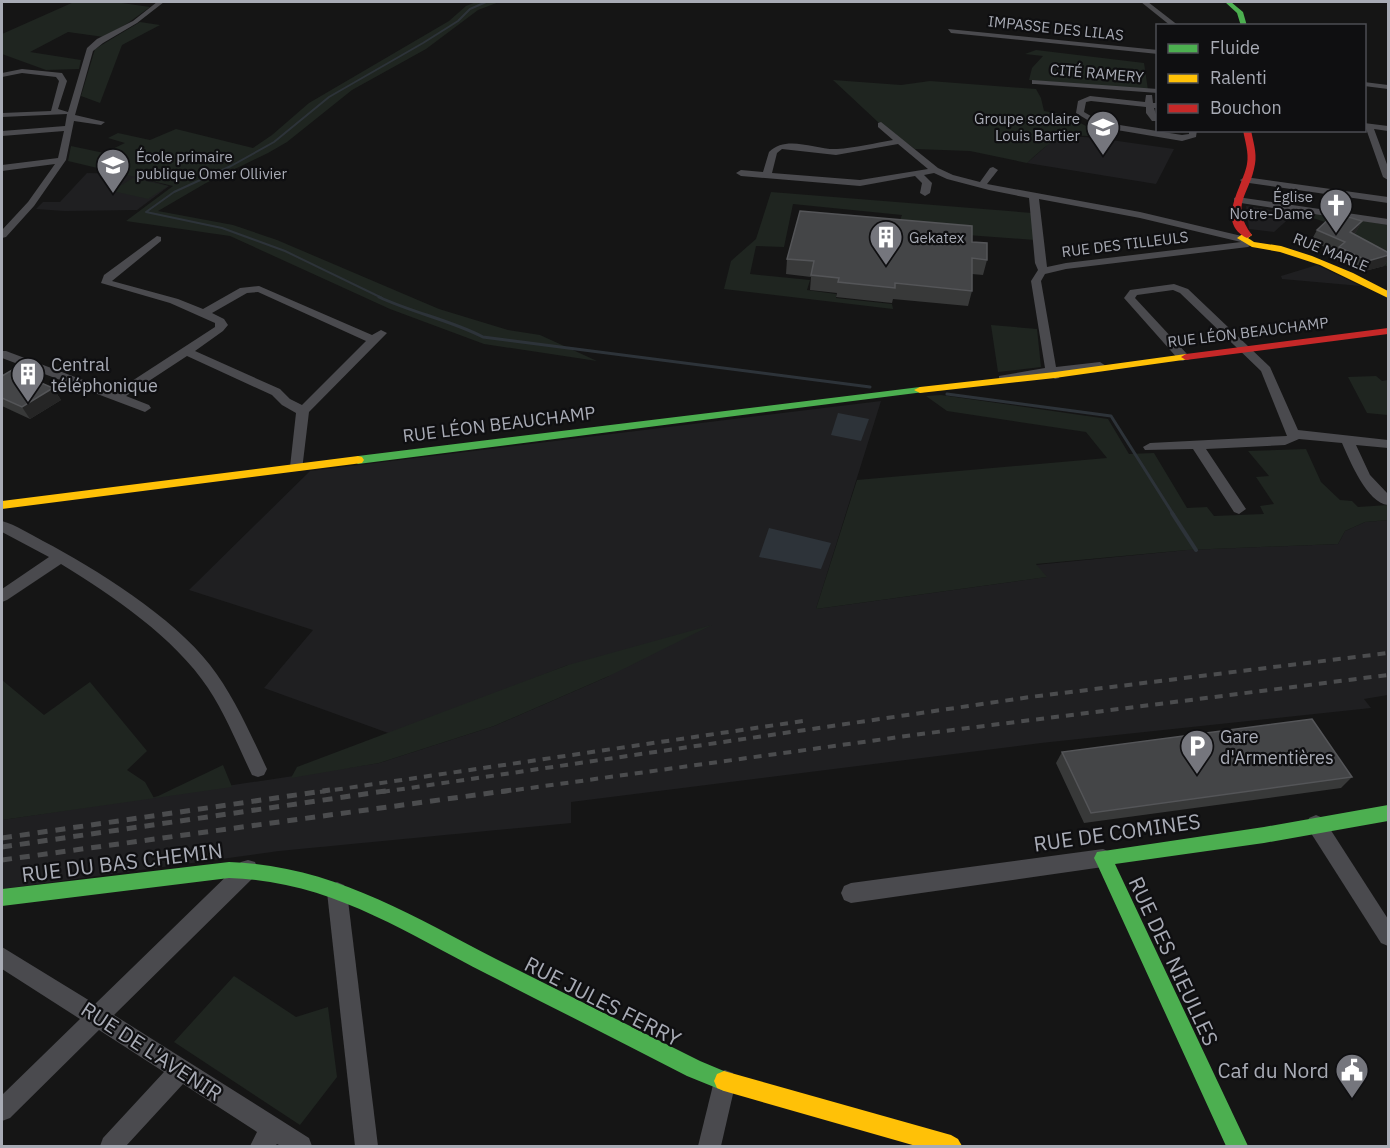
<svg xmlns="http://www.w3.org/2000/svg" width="1390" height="1148" viewBox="0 0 1390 1148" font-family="'IBM Plex Sans',sans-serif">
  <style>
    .built { fill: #1f1f21 }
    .green { fill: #1f2520 }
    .water { fill: #2d3339 }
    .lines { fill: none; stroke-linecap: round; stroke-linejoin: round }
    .stream-far2 { stroke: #2d3339; stroke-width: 2 }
    .stream-far1 { stroke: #2d3339; stroke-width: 3 }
    .stream { stroke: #2d3339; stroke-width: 4 }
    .street { fill: #4a4a4e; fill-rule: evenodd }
    .fast { fill: #4caf50; fill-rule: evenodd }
    .slow { fill: #ffc107; fill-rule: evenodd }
    .jam { fill: #c62828; fill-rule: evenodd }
    .rail-far1 { stroke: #4b4c4e; stroke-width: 4; stroke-dasharray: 8 7; stroke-linecap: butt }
    .rail { stroke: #4b4c4e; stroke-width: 5; stroke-dasharray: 10 8; stroke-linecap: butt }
    .wall { fill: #383939 }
    .shaded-wall { fill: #252525 }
    .building { fill: #444547; stroke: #545558; stroke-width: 1.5 }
    .labels { text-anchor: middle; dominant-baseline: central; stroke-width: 4.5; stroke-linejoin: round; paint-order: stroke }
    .far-street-label { font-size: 15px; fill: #a8abb5; stroke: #0f0f11 }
    .far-poi-label { font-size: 15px; fill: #a8abb5; stroke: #0f0f11; text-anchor: end }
    .poi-label { font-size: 18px; fill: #a8abb5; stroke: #0f0f11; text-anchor: start }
    .street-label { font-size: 18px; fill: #a8abb5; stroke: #0f0f11 }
    .near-street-label { font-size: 21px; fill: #a8abb5; stroke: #0f0f11 }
    .near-poi-label { font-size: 21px; fill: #a8abb5; stroke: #0f0f11; text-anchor: end }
  </style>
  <rect width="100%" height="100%" fill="#151515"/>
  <g class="built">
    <polygon points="1071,136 1097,138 1174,149 1156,184 1027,163 1053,140 1071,139"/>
    <polygon points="87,173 126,174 169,186 137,210 64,211 36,209 43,202 60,202"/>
    <polygon points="1246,206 1272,210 1294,214 1274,232 1249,229"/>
    <polygon points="1317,265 1361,286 1282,279 1281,276"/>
    <polygon points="881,401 816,609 1046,577 1035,565 1187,550 1338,544 1345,531 1365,522 1388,520 1388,695 1364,699 1371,708 1041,743 571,802 571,823 279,851 2,889 2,820 379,763 494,726 609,676 568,665 391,734 264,688 313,630 189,590 310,471"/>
  </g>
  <g class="green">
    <polygon points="74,2 115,2 150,7 128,23 104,37 68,32 30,52 81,60 79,69 46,70 2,54 2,34"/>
    <polygon points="476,2 499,2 478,10 426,49 352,90 287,142 268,153 206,183 158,211 233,225 277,240 439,309 508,330 540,335 597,361 484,344 390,309 230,236 126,221 173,186 68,161 71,146 104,153 125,143 108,138 118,133 150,140 176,129 253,148 272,135 309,103 449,21 466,6"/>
    <polygon points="140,22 160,25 122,45 100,103 81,96 95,49"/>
    <polygon points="1036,50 1144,63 1148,90 1029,80 1032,68 1043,56 1025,54"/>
    <path d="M833,80L901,85L930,81L1036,89L1041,98L1044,111L1065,115L1088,127L1089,136C1058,133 1050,142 1027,163L970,151L915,149L879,123Z"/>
    <polygon points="133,178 168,186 148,199 112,191"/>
    <polygon points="771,192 1032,213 1035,240 967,235 900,220 902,215 793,204 784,247 756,246 750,274 810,280 807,290 836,294 836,298 892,304 893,309 724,289 731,261 756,239"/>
    <polygon points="1317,213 1388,225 1388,267 1355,249 1337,250 1357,230 1351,228 1349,230 1313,218"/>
    <polygon points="991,325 1037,329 1041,367 998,372"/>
    <polygon points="1376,376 1382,381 1388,380 1388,415 1367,413 1348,377"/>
    <polygon points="941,395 1108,419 1129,454 1154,453 1187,508 1207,507 1214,516 1264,514 1260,506 1274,504 1256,477 1269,476 1248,451 1306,449 1321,482 1340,500 1352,501 1358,507 1388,505 1388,520 1365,522 1345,531 1338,544 1187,550 1036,564 1047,577 816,609 857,480 1107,458 1086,432 947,411 926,396"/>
    <polygon points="712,625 609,676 494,726 379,763 291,778 297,767 568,665"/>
    <polygon points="2,680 44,715 90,682 147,751 127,770 145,782 154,798 223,765 232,787 2,820"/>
    <polygon points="234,976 296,1017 328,1007 337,1077 300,1125 174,1042"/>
  </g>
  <g class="water">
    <polygon points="838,413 869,419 861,441 831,435"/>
    <polygon points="769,528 831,543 821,569 759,557"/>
  </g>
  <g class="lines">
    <polyline class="stream-far2" points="382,298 285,251 222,228 146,212 174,192 231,166 274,142 329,97 423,43 458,21 470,9 486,2"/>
    <g class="stream-far1">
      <path d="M379,297C413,313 450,320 483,337L870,387"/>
      <polyline points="947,394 1111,416 1173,514"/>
    </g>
    <polyline class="stream" points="1172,513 1196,550"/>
    <g class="street">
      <polygon points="157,2 164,2 137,23 103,43 93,51 75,115 105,122 101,125 74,121 66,160 34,206 6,237 2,238 2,230 28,202 55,164 2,171 2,165 58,158 64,131 2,136 2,131 65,126 67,114 2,117 2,113 51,111 59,81 56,77 22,73 2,77 2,73 22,69 62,73 67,81 58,109 68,112 87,48 97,39 133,21"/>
      <polygon points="1141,2 1148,2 1179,26 1171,26"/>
      <polygon points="948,29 1158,50 1158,54 951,33"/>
      <polygon points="1032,80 1158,89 1158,93 1035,84 1032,84"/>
      <polygon points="1364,82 1388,85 1388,89 1364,86"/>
      <polygon points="1146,95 1152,95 1153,103 1158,103 1158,108 1154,108 1158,121 1152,121 1146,113 1146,107 1091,101 1086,102 1084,112 1101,122 1182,135 1189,134 1189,130 1197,130 1196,137 1182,141 1099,127 1076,113 1078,101 1090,96 1145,102"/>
      <path d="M881,122L938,168L953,175L980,182L990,168L993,167L998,170L987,184L1140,212L1246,237L1247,239L1245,241L1253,244L1248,247L1066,269L1045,274L1041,281L1056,367L1100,362L1106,366L1100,370L1060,374L1059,378L1055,379L1049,375L999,382V376L1045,368L1031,281L1038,270L1035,263L1029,198L989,190L947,179L934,173L924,175L932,183L930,193L925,196L920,193L922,183L915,176L860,186L741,176L736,173L741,170L763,172L769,152C787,134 815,150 837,149C855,148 875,143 893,140L878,127V123ZM898,144L928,169L860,180L772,173L777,153L782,149L836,155ZM1039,199L1140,218L1241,242L1066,263L1047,267Z"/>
      <polygon points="1364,123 1388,126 1388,131 1374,129 1388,167 1388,180 1383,177"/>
      <polygon points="1245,177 1388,197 1388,203 1242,182 1240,180"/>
      <polygon points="1237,197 1388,219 1388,225 1234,202 1234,198"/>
      <path d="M157,236L161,237V241L112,281L178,299L203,309L240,288L259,286L372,335L381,330L387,333L309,412L302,470L297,471L290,467L296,413L282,405L272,395L187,356L126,396L149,405L151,408L145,412L2,358V351H6L115,392L215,327V323L170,303L101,283L104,275ZM258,292L366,341L302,405L290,399L280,389L195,351L223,331L228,325L224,319L212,313L247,293Z"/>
      <path d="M1174,284L1188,289L1270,367L1298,430L1388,440V448L1356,445L1370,475L1388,494V505C1367,503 1350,461 1342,443L1299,439L1285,445L1206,449L1246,509L1239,514L1234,512L1193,449L1145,450L1143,447L1150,443L1287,436L1261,371L1180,293L1173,290L1137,295L1135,298L1187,354L1189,357L1183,361L1179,360L1124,298L1130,290Z"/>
      <path d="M2,521C16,525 30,534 43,541C95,568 174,618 210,665C234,696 250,733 267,769L264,775L258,777L252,775C238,746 226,715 208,688C175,638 112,595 61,564L7,600L2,602V589L49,557L2,532Z"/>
      <polygon points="1316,815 1323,818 1388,919 1388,946 1381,943 1309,830 1307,824 1309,818"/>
      <polygon points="1103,849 1110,852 1113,858 1110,864 1103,867 851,903 844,900 841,893 844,886 851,883"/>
      <polygon points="248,860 255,862 258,869 255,876 114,1015 309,1138 312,1146 281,1146 277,1144 275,1146 250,1146 257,1132 183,1084 126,1146 100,1146 103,1138 164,1072 99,1030 10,1118 2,1121 2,1095 80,1019 2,969 2,947 95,1004 241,862"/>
      <polygon points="337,882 344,885 347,892 378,1146 355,1146 327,892 330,885"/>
      <polygon points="725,1070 733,1073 736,1081 721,1146 698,1146 714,1081 717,1073"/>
    </g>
    <g class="fast">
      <polygon points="1225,2 1231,2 1243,12 1247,26 1241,26 1237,13"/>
      <polygon points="920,387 924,388 924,392 358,464 352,460 358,456"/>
      <polygon points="1388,805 1388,821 1264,843 1115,864 1248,1146 1226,1146 1097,864 1094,858 1097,852 1264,827"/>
      <path d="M229,862C330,865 409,914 496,959C564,993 632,1027 700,1061L731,1074L734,1081L731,1088L724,1091L687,1076C621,1042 554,1008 487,974C401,930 329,881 229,878L2,906V889Z"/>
    </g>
    <g class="slow">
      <polygon points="1244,233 1250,233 1252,235 1248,238 1254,242 1281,246 1312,256 1353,273 1388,291 1388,298 1320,265 1280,252 1252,247 1237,238"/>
      <polygon points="1186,354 1191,357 1190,359 1055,378 920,393 914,390 920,387 1055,372"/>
      <polygon points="358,456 362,457 364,460 362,463 2,509 2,501"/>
      <polygon points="724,1071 951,1135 958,1139 962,1146 916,1146 724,1091 717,1088 714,1081 717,1074"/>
    </g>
    <g class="jam">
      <path d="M1243,130H1251C1253,141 1257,153 1255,164C1250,195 1229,204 1252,235L1247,238C1215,222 1243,187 1247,164C1249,153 1245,141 1243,130Z"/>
      <polygon points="1388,328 1388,334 1186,360 1181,357 1186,354"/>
    </g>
    <g class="rail-far1">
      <polyline points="320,792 803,721"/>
      <polyline points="382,792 1030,697 1388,653"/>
      <polyline points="501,792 921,734 1388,675"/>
    </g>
    <g class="rail">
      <polyline points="2,838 330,790"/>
      <polyline points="2,847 392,790"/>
      <polyline points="2,860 512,790"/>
    </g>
  </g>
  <g class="wall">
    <polygon points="1362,221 1356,232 1354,234 1389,253 1389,258 1384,266 1361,272 1333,258 1336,252 1311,241 1317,230"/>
    <polygon points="972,242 987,260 983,275 972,274 972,291 968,306 893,299 892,303 836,297 837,293 810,290 811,277 786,274 787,259"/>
    <polygon points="2,376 53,388 61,400 30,419 2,406"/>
    <polygon points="1062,752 1352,777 1341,788 1084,823 1056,763"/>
  </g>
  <g class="shaded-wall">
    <polygon points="1362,221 1356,232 1344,243 1350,232"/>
    <polygon points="1389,255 1389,258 1384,266 1361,272 1368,261"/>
    <polygon points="53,388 61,400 30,419 22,407"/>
  </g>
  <g class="building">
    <polygon points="800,211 972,226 972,242 987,243 987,260 972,258 972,291 895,283 895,288 838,282 839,278 811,275 814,261 787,259"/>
    <polygon points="1335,213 1362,221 1350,232 1389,253 1389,255 1368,261 1339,247 1345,242 1317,230"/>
    <polygon points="12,370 53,388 22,407 2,398 2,376"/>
    <polygon points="1312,719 1352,777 1091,813 1062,752"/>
  </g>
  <defs>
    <symbol id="school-pin" viewBox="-11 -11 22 30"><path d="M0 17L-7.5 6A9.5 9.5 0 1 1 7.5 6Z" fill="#75767d" stroke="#0f0f11"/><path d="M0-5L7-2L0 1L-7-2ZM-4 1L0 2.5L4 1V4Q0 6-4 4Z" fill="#fff"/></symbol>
    <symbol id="church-pin" viewBox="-11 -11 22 30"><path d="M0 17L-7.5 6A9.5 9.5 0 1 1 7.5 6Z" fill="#75767d" stroke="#0f0f11"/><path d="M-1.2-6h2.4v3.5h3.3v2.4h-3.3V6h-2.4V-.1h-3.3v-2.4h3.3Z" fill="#fff"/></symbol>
    <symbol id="building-pin" viewBox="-11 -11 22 30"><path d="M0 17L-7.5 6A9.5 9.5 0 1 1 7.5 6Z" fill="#75767d" stroke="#0f0f11"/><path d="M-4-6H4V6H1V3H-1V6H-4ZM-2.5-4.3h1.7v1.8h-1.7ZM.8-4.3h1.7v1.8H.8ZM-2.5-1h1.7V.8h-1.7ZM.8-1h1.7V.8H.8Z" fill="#fff"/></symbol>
    <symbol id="parking-pin" viewBox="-11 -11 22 30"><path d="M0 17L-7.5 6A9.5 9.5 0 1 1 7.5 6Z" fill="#75767d" stroke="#0f0f11"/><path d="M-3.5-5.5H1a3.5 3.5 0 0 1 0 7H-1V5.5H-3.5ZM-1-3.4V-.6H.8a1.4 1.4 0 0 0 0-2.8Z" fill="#fff"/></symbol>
    <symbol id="civic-pin" viewBox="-11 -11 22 30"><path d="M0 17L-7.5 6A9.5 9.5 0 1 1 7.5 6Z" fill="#75767d" stroke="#0f0f11"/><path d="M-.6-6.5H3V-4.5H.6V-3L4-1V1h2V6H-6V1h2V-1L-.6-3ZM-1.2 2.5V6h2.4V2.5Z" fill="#fff"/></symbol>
  </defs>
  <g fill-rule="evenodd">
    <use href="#school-pin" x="1084" y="108" width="38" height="52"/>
    <use href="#school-pin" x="94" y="146" width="38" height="52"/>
    <use href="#church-pin" x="1317" y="186" width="38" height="52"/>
    <use href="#building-pin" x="867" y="218" width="38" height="52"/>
    <use href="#building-pin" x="9" y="355" width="38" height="52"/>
    <use href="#parking-pin" x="1178" y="727" width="38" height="52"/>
    <use href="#civic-pin" x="1333" y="1051" width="38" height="52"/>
  </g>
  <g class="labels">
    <g class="far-street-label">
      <text transform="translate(1056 28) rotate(6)">IMPASSE DES LILAS</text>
      <text transform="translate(1097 73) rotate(5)">CITÉ RAMERY</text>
      <text transform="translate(1125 244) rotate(-7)">RUE DES TILLEULS</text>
      <text transform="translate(1331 252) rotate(22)">RUE MARLE</text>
      <text transform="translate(1248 332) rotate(-7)">RUE LÉON BEAUCHAMP</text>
    </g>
    <g class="far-poi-label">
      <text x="1080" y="118">Groupe scolaire<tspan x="1080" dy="17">Louis Bartier</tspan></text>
      <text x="136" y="156" text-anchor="start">École primaire<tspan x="136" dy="17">publique Omer Ollivier</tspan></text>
      <text x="1313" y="196">Église<tspan x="1313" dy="17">Notre-Dame</tspan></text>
      <text x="909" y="237" text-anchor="start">Gekatex</text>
    </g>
    <g class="poi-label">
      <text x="51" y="364">Central<tspan x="51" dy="21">téléphonique</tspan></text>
      <text x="1220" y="736">Gare<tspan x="1220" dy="21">d'Armentières</tspan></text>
    </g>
    <g class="street-label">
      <text transform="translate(499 424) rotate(-7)">RUE LÉON BEAUCHAMP</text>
    </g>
    <g class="near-street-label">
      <text transform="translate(1117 832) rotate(-8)">RUE DE COMINES</text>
      <text transform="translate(122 862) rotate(-7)">RUE DU BAS CHEMIN</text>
      <text transform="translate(1174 961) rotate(65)">RUE DES NIEULLES</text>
      <text transform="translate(603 1001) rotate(27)">RUE JULES FERRY</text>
      <text transform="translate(152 1051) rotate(33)">RUE DE L'AVENIR</text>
    </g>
    <g class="near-poi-label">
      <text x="1329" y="1070">Caf du Nord</text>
    </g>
  </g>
  <rect width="1390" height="1148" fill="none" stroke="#a8abb5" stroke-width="6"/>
  <rect x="1156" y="24" width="210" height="108" fill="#0f0f11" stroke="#4c4d53" stroke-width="1.5"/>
  <rect x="1168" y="44" width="30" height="9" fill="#4caf50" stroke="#4c4d53" stroke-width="1.5"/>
  <text x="1210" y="54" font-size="18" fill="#a8abb5">Fluide</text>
  <rect x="1168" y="74" width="30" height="9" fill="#ffc107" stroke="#4c4d53" stroke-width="1.5"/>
  <text x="1210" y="84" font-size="18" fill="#a8abb5">Ralenti</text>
  <rect x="1168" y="104" width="30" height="9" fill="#c62828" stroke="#4c4d53" stroke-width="1.5"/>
  <text x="1210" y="114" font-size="18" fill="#a8abb5">Bouchon</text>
</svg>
